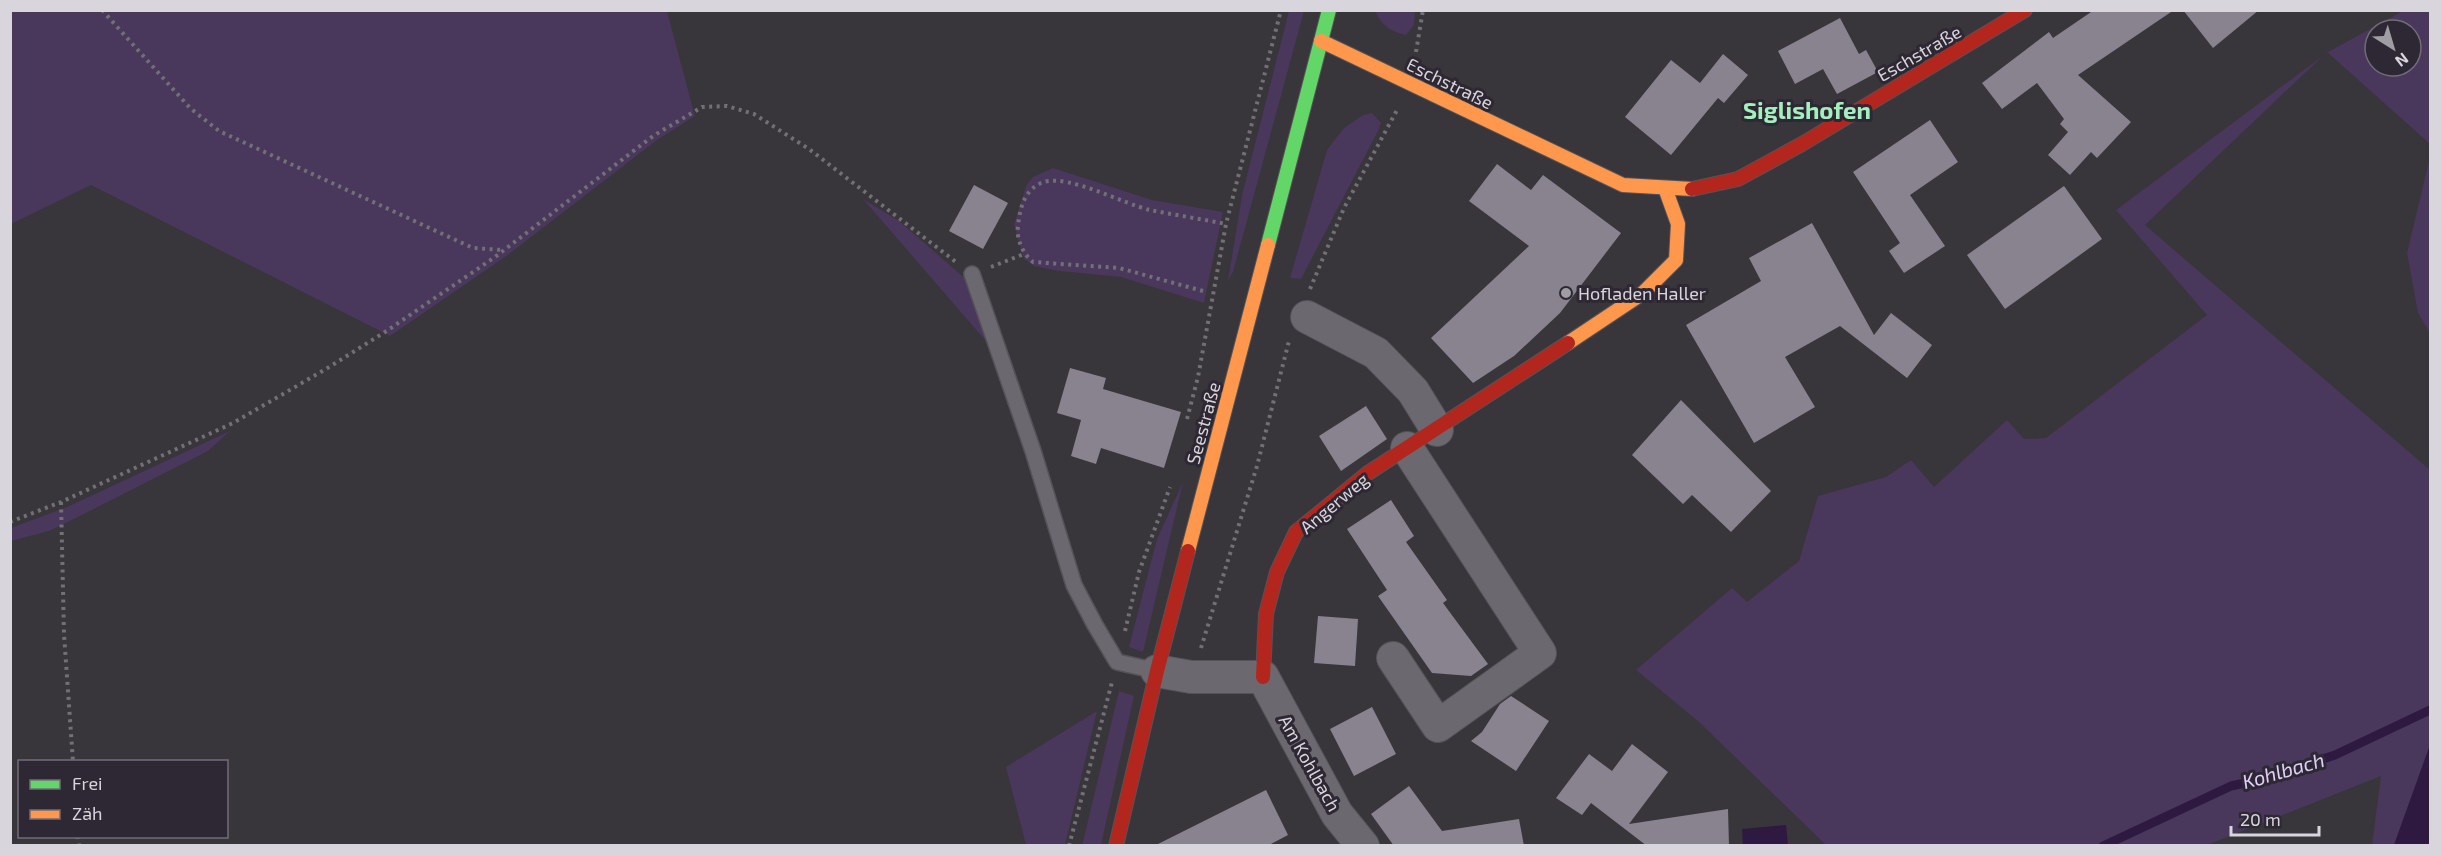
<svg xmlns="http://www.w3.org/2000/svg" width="2441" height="856" viewBox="0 0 2441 856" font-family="'Exo 2',sans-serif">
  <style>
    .green { fill: #49375c; fill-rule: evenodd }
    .water { fill: #2e1a41 }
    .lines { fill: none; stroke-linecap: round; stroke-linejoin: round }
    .stream { stroke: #2e1a41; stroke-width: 9 }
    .building { fill: #898390 }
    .lane-casing { stroke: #555357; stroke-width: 18 }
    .street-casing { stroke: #555357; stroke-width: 34 }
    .fast-casing { stroke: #555357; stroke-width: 16 }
    .slow-casing { stroke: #555357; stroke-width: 16 }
    .jam-casing { stroke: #555357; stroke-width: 16 }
    .path { stroke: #727075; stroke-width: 4; stroke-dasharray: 3 4.5; stroke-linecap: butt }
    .lane { stroke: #6c6870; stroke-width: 15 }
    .street { stroke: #6c6870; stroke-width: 32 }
    .fast { stroke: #63d668; stroke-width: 14 }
    .slow { stroke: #ff974d; stroke-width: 14 }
    .jam { stroke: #b3261e; stroke-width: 14 }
    .poi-dot { fill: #a09da4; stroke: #2d2833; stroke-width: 2 }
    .labels { text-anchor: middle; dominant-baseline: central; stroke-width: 6; stroke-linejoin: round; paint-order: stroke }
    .street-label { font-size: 18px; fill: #d8d5dc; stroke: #2d2833 }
    .poi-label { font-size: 18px; fill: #d8d5dc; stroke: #2d2833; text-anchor: start }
    .water-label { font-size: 20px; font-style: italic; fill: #e2cefb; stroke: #2d2833 }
    .district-label { font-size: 24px; font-weight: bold; fill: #a4efbf; stroke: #2d2833 }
  </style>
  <rect width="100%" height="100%" fill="#38353b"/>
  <g class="green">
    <polygon points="11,10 667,11 695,116 657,140 505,257 390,336 91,185 11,224"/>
    <polygon points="1289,11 1304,11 1233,272 1228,281 1242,195"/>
    <path d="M1375,11H1415L1414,25L1406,35C1391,32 1381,25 1375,11Z"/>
    <path d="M2403,11H2430V144L2327,52L2145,225L2430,470V745L2394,845H2372L2381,776L2207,845H1826L1698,721L1636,670L1732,588L1747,602L1799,561L1818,496L1886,477L1911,460L1934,487L2007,420L2024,439L2046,438L2207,315L2116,210L2328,52ZM2375,30H2411V66H2375Z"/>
    <polygon points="1372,113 1381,123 1378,131 1301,279 1290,278 1327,150 1344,128 1363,115"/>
    <polygon points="2430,157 2430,333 2418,313 2407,253"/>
    <polygon points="1053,168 1152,200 1223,212 1204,303 1121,277 1059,271 1034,266 1024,259 1014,225 1026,186 1033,177"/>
    <polygon points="863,199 899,221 968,281 999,356"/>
    <polygon points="230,431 208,451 70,521 49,531 11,541 11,528 67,507"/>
    <polygon points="1183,482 1143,652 1129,647 1157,539"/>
    <polygon points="1119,691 1134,696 1101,845 1082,846"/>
    <polygon points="1097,711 1065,845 1026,845 1006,767"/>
  </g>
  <g class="water">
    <polygon points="2430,745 2430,845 2394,845"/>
    <polygon points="1786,825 1788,845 1743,845 1742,829"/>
  </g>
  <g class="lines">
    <polyline class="stream" points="2103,846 2231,786 2259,780 2335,755 2430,710"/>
  </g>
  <g class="building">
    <polygon points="2094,10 2174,10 2078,75 2131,122 2097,158 2091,152 2070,175 2048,155 2068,132 2060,124 2064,119 2037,83 2002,109 1982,83 2049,32 2053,38"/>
    <polygon points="2183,10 2259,10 2213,48"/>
    <polygon points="1840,18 1859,54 1866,50 1878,72 1837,94 1823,69 1795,84 1778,51"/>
    <polygon points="1723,54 1748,75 1724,103 1718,98 1671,155 1625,117 1671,60 1700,83"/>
    <polygon points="1930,120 1958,162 1910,195 1945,246 1904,273 1889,251 1900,243 1853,172"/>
    <polygon points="1497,164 1531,190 1543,175 1621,233 1560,313 1514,356 1473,383 1431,338 1529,246 1469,201"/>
    <polygon points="974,185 1008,203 983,249 949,231"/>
    <polygon points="2064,186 2102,239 2005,309 1967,255"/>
    <polygon points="1812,223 1874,335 1891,313 1932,345 1907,378 1840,326 1785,357 1815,407 1754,443 1686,325 1761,281 1749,258"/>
    <polygon points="1070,368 1106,378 1103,389 1181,412 1164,468 1101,448 1096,464 1071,456 1081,420 1057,413"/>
    <polygon points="1681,400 1771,491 1731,532 1692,495 1683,504 1632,455"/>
    <polygon points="1366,406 1387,439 1341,471 1319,436"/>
    <polygon points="1391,500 1414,536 1406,542 1447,600 1443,603 1488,664 1471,676 1432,673 1378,596 1387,590 1347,529"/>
    <polygon points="1318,616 1358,619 1355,666 1314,663"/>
    <polygon points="1511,696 1549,721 1516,771 1471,741 1482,732 1500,704"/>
    <polygon points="1372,707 1396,754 1354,776 1330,729"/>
    <polygon points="1632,744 1668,772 1629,824 1728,809 1729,846 1647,846 1591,803 1582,815 1556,798 1589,754 1612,771"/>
    <polygon points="1409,786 1442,831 1519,819 1524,846 1394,846 1371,814"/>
    <polygon points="1266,790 1288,835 1267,846 1154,846"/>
  </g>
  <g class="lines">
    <defs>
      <polyline id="lane" points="972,274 1033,451 1074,585 1095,625 1117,662 1157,671"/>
      <g id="street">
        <polyline points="1307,317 1376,353 1413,391 1437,430"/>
        <polyline points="1393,658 1438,726 1540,653 1407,448"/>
        <polyline points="1157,671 1191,677 1263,677 1337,814 1363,846"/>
      </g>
      <polyline id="fast" points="1268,245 1329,10"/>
      <g id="slow">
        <polyline points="1321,41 1623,185 1692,189"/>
        <polyline points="1568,343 1643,293 1676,260 1678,224 1665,188"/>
        <polyline points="1188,551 1268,245"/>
      </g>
      <g id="jam">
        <polyline points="1692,189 1738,179 1802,144 2025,10"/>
        <polyline points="1263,677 1266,614 1277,572 1296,532 1368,473 1568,343"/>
        <polyline points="1116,846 1157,671 1188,551"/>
      </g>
    </defs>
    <use href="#lane" class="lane-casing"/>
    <use href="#street" class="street-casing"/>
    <use href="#fast" class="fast-casing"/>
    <use href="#slow" class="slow-casing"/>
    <use href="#jam" class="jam-casing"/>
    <g class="path">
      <polyline points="102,10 190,108 219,131 473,248 502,250"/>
      <polyline points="1416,52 1423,10"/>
      <polyline points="991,267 1024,254"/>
      <polyline points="1310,289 1344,208 1397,110"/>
      <path d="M1203,291L1119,268L1033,262C1023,254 1016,239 1018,226C1020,207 1025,188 1044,182C1068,174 1124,204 1150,210C1175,215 1201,219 1226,224"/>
      <polyline points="1187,419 1198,377 1226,224 1281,10"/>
      <polyline points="61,502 64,634 73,762"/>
      <polyline points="10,522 61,502 233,423 326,369 385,332 495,257 653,136 702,107 727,106 754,114 809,149 956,262"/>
      <polyline points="1125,631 1139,572 1170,487"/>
      <polyline points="1201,648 1257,466 1289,341"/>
      <polyline points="78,836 79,846"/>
      <polyline points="1069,846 1112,682"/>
    </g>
    <use href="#lane" class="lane"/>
    <use href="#street" class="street"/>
    <use href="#fast" class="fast"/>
    <use href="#slow" class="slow"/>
    <use href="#jam" class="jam"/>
  </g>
  <circle class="poi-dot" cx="1566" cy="293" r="6"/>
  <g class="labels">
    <g class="street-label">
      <text transform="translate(1919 53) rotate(-30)">Eschstraße</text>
      <text transform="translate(1450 83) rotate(26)">Eschstraße</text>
      <text transform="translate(1203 423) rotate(-75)">Seestraße</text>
      <text transform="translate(1334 503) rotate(-40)">Angerweg</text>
      <text transform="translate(1310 763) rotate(61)">Am Kohlbach</text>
    </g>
    <g class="poi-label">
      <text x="1578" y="293">Hofladen Haller</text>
    </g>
    <g class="water-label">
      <text transform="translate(2283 770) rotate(-16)">Kohlbach</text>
    </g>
    <g class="district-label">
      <text x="1807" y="109">Siglishofen</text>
    </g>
  </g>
  <rect width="2441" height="856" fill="none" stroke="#d8d5dc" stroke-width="24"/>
  <rect x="18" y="760" width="210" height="78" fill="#2d2833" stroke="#716d77" stroke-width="1.5"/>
  <rect x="30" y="780" width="30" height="9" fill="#63d668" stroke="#716d77" stroke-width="1.5"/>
  <text x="72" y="790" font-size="18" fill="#d8d5dc">Frei</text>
  <rect x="30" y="810" width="30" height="9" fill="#ff974d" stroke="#716d77" stroke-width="1.5"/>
  <text x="72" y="820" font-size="18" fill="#d8d5dc">Zäh</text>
  <g transform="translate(2393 48) rotate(143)"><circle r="28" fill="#2d2833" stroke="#716d77" stroke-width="1.5"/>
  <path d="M0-4.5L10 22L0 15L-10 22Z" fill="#a09da4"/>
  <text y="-9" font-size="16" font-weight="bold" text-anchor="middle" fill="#d8d5dc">N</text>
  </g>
  <path d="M2231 826v9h88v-9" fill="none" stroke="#d8d5dc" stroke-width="3"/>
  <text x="2240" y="826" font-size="18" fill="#d8d5dc" stroke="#2d2833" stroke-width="4.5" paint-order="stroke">20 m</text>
</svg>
